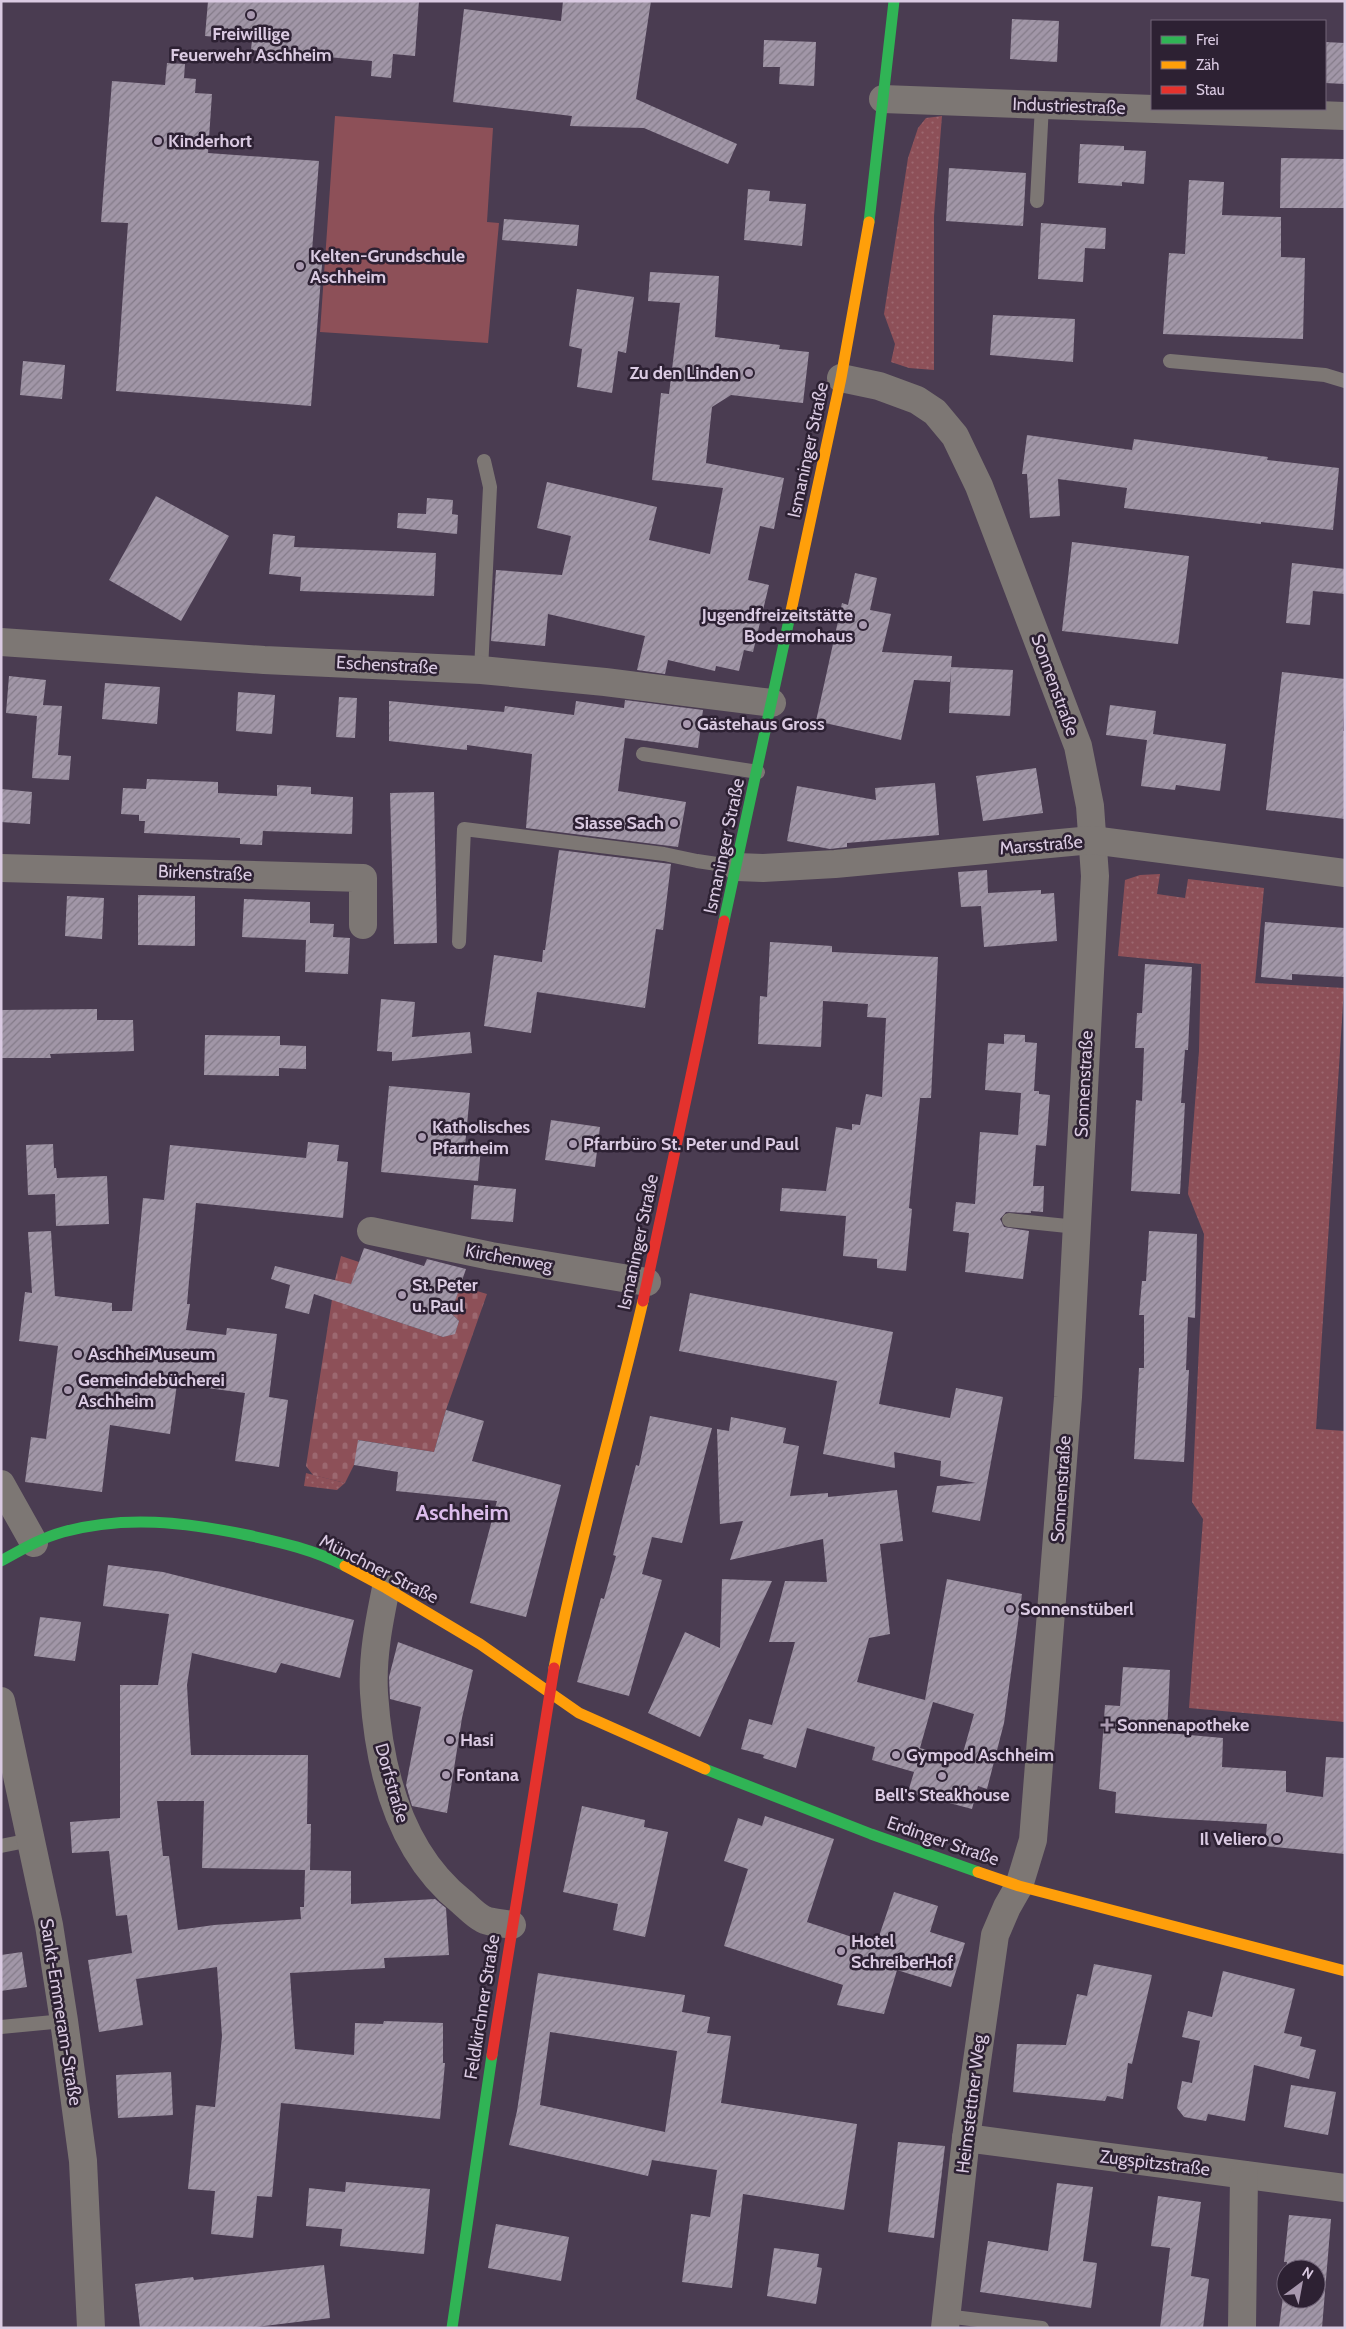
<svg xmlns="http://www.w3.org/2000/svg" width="1346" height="2329" viewBox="0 0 1346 2329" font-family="Cabin,sans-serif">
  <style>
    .grass { fill: url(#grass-dots) }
    .cemetery { fill: url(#cemetery-stones) }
    .pitch { fill: #8d5058 }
    .building { fill: url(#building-hatch); fill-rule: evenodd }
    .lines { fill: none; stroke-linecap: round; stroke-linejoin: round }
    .lane { stroke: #7d7774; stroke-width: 14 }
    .street { stroke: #7d7774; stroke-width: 28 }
    .fast { stroke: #30b455; stroke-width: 11 }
    .slow { stroke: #ff9f0a; stroke-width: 11 }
    .jam { stroke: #e5322d; stroke-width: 11 }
    .poi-dot { fill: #a898af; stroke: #2d2133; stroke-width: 2 }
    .labels { text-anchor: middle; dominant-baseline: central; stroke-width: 5; stroke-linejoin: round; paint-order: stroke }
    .poi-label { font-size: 18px; font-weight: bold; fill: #dacae2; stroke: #2d2133; text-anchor: start }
    .street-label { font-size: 18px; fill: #dacae2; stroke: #2d2133 }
    .district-label { font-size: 22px; font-weight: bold; fill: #dcbceb; stroke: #2d2133 }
  </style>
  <defs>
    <pattern id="grass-dots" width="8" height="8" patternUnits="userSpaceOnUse" patternTransform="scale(1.25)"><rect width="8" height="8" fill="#8d5058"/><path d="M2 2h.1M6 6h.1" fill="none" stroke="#9c6870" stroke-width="1.8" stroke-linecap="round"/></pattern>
    <pattern id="cemetery-stones" width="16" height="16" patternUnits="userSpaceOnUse" patternTransform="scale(1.25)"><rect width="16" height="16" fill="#8d5058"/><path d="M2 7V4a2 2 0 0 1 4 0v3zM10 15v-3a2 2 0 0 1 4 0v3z" fill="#9c6870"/></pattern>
    <pattern id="building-hatch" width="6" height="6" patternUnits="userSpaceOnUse" patternTransform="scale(1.25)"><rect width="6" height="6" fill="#a196a7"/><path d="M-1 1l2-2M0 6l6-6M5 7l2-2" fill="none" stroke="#847b89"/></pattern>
  </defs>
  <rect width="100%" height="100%" fill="#4a3c51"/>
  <g class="grass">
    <polygon points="942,116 934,216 934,370 909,368 891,362 895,344 884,314 908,158 918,128 926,118"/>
    <polygon points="1160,874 1157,894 1185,898 1188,879 1264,888 1255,983 1344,988 1316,1429 1345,1431 1345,1722 1189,1708 1203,1519 1192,1502 1204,1234 1188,1194 1199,1051 1201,964 1118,956 1125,880 1140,875"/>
    <polygon points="306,1473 345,1483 337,1490 304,1486"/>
  </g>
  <polygon class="cemetery" points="341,1256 359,1262 344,1304 443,1337 455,1333 459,1321 451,1313 460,1286 487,1294 446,1410 434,1452 359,1440 354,1465 345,1483 313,1475 306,1466 335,1280"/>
  <polygon class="pitch" points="335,116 493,128 487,222 499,223 488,343 320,332"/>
  <g class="building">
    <polygon points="208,1 419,1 415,56 393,54 391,78 371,76 372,61 251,50 252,40 205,36"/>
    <polygon points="563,1 651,1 636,99 737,144 728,164 644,128 570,126 572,116 453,102 464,9 561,21"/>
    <polygon points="1012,19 1059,21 1057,62 1010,59"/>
    <polygon points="764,40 816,42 814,86 779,84 780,67 763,67"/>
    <polygon points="1325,42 1345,43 1345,84 1325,83"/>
    <polygon points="167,63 185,64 184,78 196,79 195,93 212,94 208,153 319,161 312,251 323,252 311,406 116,391 128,223 101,222 112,81 165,85"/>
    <polygon points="1080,144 1124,146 1124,150 1146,151 1144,184 1122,182 1122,186 1078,183"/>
    <polygon points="1281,158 1345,159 1345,208 1280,208"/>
    <polygon points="949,168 1026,173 1023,226 946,221"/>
    <polygon points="1189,180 1224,182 1222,215 1281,217 1281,257 1305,258 1303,339 1163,334 1169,253 1185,254"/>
    <polygon points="748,189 770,191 769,201 806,204 802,246 744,240"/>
    <polygon points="504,219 579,225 577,246 502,240"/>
    <polygon points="1041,223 1106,228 1105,249 1085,248 1083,282 1038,279"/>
    <polygon points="650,272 719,276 715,337 780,345 779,349 809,352 803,403 731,395 712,407 706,463 784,478 774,529 760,526 748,580 769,585 753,652 744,650 739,671 716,666 715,671 668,660 665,674 637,670 645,636 548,614 545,646 491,641 496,570 562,575 571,536 537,528 547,482 657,507 649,540 710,554 723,488 652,480 661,393 669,394 680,303 648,301"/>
    <polygon points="577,289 634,297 626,353 618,351 612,393 577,387 582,349 569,346"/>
    <polygon points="993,315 1075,319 1073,362 990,355"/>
    <polygon points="23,361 65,365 62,399 20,395"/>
    <polygon points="1027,435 1132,450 1134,439 1268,457 1267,460 1339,468 1333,530 1261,522 1261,524 1124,508 1127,488 1058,479 1060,516 1030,518 1027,474 1022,474"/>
    <polygon points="156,496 229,536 181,621 109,580"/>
    <polygon points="427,498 453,500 452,514 458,515 457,534 397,528 398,513 426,514"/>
    <polygon points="273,534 295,536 294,547 436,553 434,596 300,591 301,577 269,574"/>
    <polygon points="1072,542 1189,556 1178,644 1062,631"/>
    <polygon points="1292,563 1345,569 1345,594 1313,591 1310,625 1286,623"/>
    <polygon points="855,573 877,578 870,610 891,614 882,652 952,656 951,667 1013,670 1010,716 949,713 951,670 951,682 914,680 901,740 816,721 842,603 848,605"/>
    <polygon points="1282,672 1345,679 1343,731 1345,731 1345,819 1266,810"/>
    <polygon points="9,676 46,680 43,705 62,706 58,755 71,756 69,780 32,778 37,716 6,713"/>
    <polygon points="105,683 160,687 157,724 102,719"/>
    <polygon points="238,692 275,695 272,734 236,731"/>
    <polygon points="339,697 357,698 355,738 336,737"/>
    <polygon points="625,700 703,710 698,748 625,738 618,791 686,802 678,847 526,828 532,754 467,745 467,750 389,741 389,701 504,712 505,706 574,715 576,701 624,708"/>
    <polygon points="1110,705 1156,711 1153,734 1226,744 1220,791 1176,785 1175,790 1141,786 1147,740 1106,735"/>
    <polygon points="1036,768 1043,813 983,821 976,776"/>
    <polygon points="147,779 218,782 218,793 277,796 277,785 311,787 311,794 353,797 352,834 263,831 262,845 240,844 240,838 144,833 145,821 139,821 139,815 121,814 123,788 146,789"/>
    <polygon points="935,783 939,835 847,843 847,847 830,849 787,841 797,786 876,800 875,788"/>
    <polygon points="1,789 32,792 30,824 1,822"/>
    <polygon points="434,792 437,943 394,944 390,793"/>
    <polygon points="559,850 671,864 663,930 656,929 645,1008 537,992 531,1033 484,1026 494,955 542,962 543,950 545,950"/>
    <polygon points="987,870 988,893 1041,890 1041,894 1054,893 1057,941 984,947 981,906 961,907 958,872"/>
    <polygon points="138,895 195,896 195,946 138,945"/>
    <polygon points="67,896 104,898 102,939 65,936"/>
    <polygon points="244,899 310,902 310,923 334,924 333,937 350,938 348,974 305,972 306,940 242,937"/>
    <polygon points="1265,922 1345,928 1345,977 1292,974 1292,980 1261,977"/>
    <polygon points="770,942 832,946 832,952 938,957 931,1098 920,1098 909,1208 912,1209 906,1271 877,1268 877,1259 843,1256 846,1216 780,1211 782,1188 826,1191 836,1127 852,1130 852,1124 860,1125 866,1094 882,1097 886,1018 867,1017 868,1004 823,1001 821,1047 758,1044 760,996 767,997"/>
    <polygon points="1145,964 1192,967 1188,1050 1185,1050 1181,1103 1185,1103 1180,1194 1131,1191 1136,1100 1142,1101 1144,1048 1135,1048 1137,1013 1142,1013"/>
    <polygon points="381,999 415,1002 412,1037 470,1032 472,1053 392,1061 392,1052 377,1051"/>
    <polygon points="97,1009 97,1020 133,1020 134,1051 50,1054 51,1058 1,1058 1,1010"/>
    <polygon points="1004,1034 1025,1035 1025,1042 1037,1043 1034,1091 1039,1091 1039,1094 1050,1095 1046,1146 1036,1145 1033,1186 1044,1186 1043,1212 1031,1211 1031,1213 1006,1212 1000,1219 1004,1227 1029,1231 1023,1279 965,1272 969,1233 953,1231 956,1202 975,1204 980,1132 1018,1135 1021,1093 985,1090 988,1043 1004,1044"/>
    <polygon points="205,1035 280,1036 280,1045 306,1046 306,1069 279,1068 279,1076 204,1075"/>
    <polygon points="389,1086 470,1093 465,1146 481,1147 478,1181 381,1172"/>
    <polygon points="551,1120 600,1127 595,1167 545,1160"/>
    <polygon points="308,1142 339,1145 337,1161 348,1162 343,1218 196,1203 187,1304 190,1304 186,1330 226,1335 227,1328 277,1334 269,1397 288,1400 279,1467 235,1461 245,1393 177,1384 170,1434 110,1425 102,1492 25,1482 31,1437 46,1439 58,1346 19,1341 25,1292 32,1293 28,1232 51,1231 55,1296 112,1303 112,1311 132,1311 143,1198 164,1200 170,1145 306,1158"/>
    <polygon points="53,1144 54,1168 56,1168 57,1178 107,1176 109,1224 56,1226 55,1194 28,1195 26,1145"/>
    <polygon points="474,1185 516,1189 513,1222 471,1219"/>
    <polygon points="1149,1231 1197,1234 1195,1318 1188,1317 1186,1370 1189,1370 1184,1462 1134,1459 1139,1368 1144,1368 1144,1315 1139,1315 1142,1281 1146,1281"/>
    <polygon points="364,1248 424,1266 427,1259 466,1269 451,1313 459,1321 455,1334 443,1337 314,1294 309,1314 285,1308 290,1285 271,1279 275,1266 351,1284"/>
    <polygon points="690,1293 893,1332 879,1404 950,1418 956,1388 1003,1397 980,1521 932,1512 937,1486 976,1483 940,1476 941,1461 894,1452 895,1468 823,1454 837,1381 679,1351"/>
    <polygon points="446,1410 484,1421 472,1461 561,1485 526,1617 470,1603 497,1501 396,1491 398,1472 354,1465 358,1440 434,1452"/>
    <polygon points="650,1416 712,1428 682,1543 652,1537 642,1574 662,1580 629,1696 577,1682 601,1598 604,1599 616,1556 613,1555 636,1465 639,1466"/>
    <path d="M731,1417L786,1428L783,1443L799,1446L790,1496L828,1493V1497L897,1490L903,1541L880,1544L890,1634L869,1638L857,1682L925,1700L947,1579L1022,1594L1004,1723L987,1789L978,1786L972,1809L908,1792L914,1772L872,1760L875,1747L807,1728L796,1768L763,1758L764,1755L741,1749L749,1719L772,1725L795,1642H769L785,1581L827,1582L823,1539L730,1560L743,1521L720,1524L717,1429L729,1431ZM933,1702L974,1714L961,1760L920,1748Z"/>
    <path d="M108,1565L163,1572L354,1620L340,1678L281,1663L276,1673L192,1653L187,1685L191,1755H308L307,1824H311L310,1870L351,1871V1904L435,1899L446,1908L449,1955L384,1958L385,1968L290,1973L295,2049L354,2055L355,2023L383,2024L384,2021L443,2023V2063H445L440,2119L281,2103L272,2197L257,2196L253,2238L211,2234L215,2191L188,2189L196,2105L215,2107L222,2036L217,1967L136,1979L143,2025L99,2032L88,1960L132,1953L127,1915L116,1916L109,1851L72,1853L70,1822L120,1818V1685H158L169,1614L103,1606ZM157,1801H204L202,1868L305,1870L304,1907H300L301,1919L214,1925L178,1930L169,1856H163Z"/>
    <polygon points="722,1579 772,1581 700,1737 648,1713 685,1632 720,1648"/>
    <polygon points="40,1617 81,1622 75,1661 34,1656"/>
    <polygon points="398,1642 473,1670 462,1718 447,1813 412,1806 406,1785 421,1707 390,1699 389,1677"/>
    <polygon points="1123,1667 1170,1670 1167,1733 1223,1738 1222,1767 1286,1771 1286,1792 1323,1797 1326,1757 1345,1758 1345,1854 1265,1846 1267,1824 1166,1818 1115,1813 1116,1792 1099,1789 1105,1705 1120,1706"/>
    <polygon points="582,1806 645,1820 644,1827 668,1832 645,1937 613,1930 618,1904 563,1892"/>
    <polygon points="765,1816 834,1839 807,1922 876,1945 894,1892 938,1906 930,1932 965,1943 951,1987 897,1970 884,2014 837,2005 843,1985 724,1946 748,1869 724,1861 738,1818 762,1826"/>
    <polygon points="22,1952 27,1987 1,1991 1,1955"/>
    <polygon points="1094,1964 1152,1975 1132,2064 1128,2063 1123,2099 1107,2096 1105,2101 1013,2092 1017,2044 1066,2045 1077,1994 1087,1996"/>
    <polygon points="1223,1971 1295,1989 1284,2033 1302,2037 1300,2046 1316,2050 1309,2079 1254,2065 1245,2121 1208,2114 1206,2121 1184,2117 1177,2108 1182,2081 1192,2083 1200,2041 1182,2037 1188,2011 1212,2017"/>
    <path d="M538,1973L685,1995L682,2012L710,2017L707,2033L731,2036L721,2103L857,2124L844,2210L743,2194L732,2288L682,2282L691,2214L710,2217L717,2170L652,2160L648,2176L509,2145L517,2111ZM550,2032L677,2051L665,2132L540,2105Z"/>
    <polygon points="171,2072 173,2115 118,2118 116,2075"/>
    <polygon points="1291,2085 1336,2092 1328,2135 1284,2127"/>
    <polygon points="898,2142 945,2146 934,2238 888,2232"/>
    <polygon points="346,2182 430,2189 424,2254 340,2246 342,2229 306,2226 309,2188 345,2192"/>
    <polygon points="1057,2183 1093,2187 1083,2261 1097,2263 1091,2308 980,2292 988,2241 1048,2251"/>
    <polygon points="1158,2196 1201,2202 1191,2276 1209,2279 1203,2328 1160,2328 1170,2248 1151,2246"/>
    <polygon points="1289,2215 1331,2219 1322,2328 1279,2328 1286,2273 1286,2299 1316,2299 1316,2269 1286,2269 1287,2262 1284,2262"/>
    <polygon points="496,2224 569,2237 561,2281 488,2268"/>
    <polygon points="774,2248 819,2254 817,2267 822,2268 816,2304 767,2296"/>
    <polygon points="324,2265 330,2318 247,2328 140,2328 135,2284 193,2277 194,2280"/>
  </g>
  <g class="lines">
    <g class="lane">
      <polyline points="1037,201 1042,105"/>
      <polyline points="1170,361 1325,375 1345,381"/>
      <polyline points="481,670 490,487 484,461"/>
      <polyline points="643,754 758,772"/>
      <polyline points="459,942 464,829 664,854 697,861 737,867"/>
      <polyline points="1009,1220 1077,1227"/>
      <polyline points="1,1846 31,1840"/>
      <polyline points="1,2027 64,2021"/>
      <polyline points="946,2316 1042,2328"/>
    </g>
    <g class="street">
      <polyline points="883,99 1345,116"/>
      <polyline points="841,378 879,386 917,400 935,412 955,436 979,486 1078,746 1090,806 1095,876 1068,1397 1033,1840 1019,1886 1007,1907 995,1935 966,2138 945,2328"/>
      <polyline points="1,642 264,660 481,670 605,682 772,703"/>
      <polyline points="737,867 763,868 835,864 1092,840 1345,873"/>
      <polyline points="1,868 363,878 363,925"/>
      <polyline points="371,1231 491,1256 647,1282"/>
      <polyline points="1,1484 34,1543"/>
      <path d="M386,1588C379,1622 372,1657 374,1693C379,1770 399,1852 462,1902C469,1908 475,1915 483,1919C490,1923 503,1923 512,1925"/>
      <polyline points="1,1701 49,1925 64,2021 83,2161 91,2328"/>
      <polyline points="966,2138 1345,2188"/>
      <polyline points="1242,2328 1244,2175"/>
    </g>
    <g class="fast">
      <polyline points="869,222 894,1"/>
      <polyline points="724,921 791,611"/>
      <path d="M1,1561C21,1550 41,1538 63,1532C125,1515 185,1522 247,1535C280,1542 315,1550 345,1566"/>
      <polyline points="705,1769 871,1834 978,1872"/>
      <polyline points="452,2328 492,2055"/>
    </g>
    <g class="slow">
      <polyline points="791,611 841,378 869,222"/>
      <polyline points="345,1566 386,1588 480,1644 579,1713 705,1769"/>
      <path d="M554,1668C578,1544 614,1424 643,1301"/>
      <polyline points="978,1872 1019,1886 1345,1971"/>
    </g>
    <g class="jam">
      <polyline points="643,1301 724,921"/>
      <polyline points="492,2055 554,1668"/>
    </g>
  </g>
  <g class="poi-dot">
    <circle cx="251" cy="15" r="5"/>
    <circle cx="158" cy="141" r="5"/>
    <circle cx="300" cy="266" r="5"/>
    <circle cx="749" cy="373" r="5"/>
    <circle cx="863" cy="625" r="5"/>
    <circle cx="687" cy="724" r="5"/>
    <circle cx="674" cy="823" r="5"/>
    <circle cx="422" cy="1137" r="5"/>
    <circle cx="573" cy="1144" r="5"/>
    <circle cx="402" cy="1295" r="5"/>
    <circle cx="78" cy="1354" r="5"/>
    <circle cx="68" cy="1390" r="5"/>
    <circle cx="1010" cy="1609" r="5"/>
    <path d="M1104.5 1717.5h5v5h5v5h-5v5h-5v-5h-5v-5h5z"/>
    <circle cx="450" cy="1740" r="5"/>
    <circle cx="896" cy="1755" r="5"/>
    <circle cx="446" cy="1775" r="5"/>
    <circle cx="942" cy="1776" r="5"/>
    <circle cx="1277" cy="1839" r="5"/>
    <circle cx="841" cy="1951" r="5"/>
  </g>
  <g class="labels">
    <g class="poi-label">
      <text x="251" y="34" text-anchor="middle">Freiwillige<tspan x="251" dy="21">Feuerwehr Aschheim</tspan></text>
      <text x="168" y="141">Kinderhort</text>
      <text x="310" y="256">Kelten-Grundschule<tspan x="310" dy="21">Aschheim</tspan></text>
      <text x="739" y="373" text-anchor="end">Zu den Linden</text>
      <text x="853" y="615" text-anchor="end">Jugendfreizeitstätte<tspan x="853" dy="21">Bodermohaus</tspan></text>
      <text x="697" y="724">Gästehaus Gross</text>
      <text x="664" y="823" text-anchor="end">Siasse Sach</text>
      <text x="432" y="1127">Katholisches<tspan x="432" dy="21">Pfarrheim</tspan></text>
      <text x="583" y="1144">Pfarrbüro St. Peter und Paul</text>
      <text x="412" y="1285">St. Peter<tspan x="412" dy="21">u. Paul</tspan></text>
      <text x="88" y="1354">AschheiMuseum</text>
      <text x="78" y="1380">Gemeindebücherei<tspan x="78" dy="21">Aschheim</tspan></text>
      <text x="1020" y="1609">Sonnenstüberl</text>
      <text x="1117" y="1725">Sonnenapotheke</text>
      <text x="460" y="1740">Hasi</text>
      <text x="906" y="1755">Gympod Aschheim</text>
      <text x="456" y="1775">Fontana</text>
      <text x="942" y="1795" text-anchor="middle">Bell's Steakhouse</text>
      <text x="1267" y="1839" text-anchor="end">Il Veliero</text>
      <text x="851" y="1941">Hotel<tspan x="851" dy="21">SchreiberHof</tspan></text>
    </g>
    <g class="street-label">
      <text transform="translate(1069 106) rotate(2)">Industriestraße</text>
      <text transform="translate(808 450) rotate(-78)">Ismaninger Straße</text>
      <text transform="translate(387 665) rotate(3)">Eschenstraße</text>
      <text transform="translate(1055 685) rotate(70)">Sonnenstraße</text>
      <text transform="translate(1041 845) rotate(-5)">Marsstraße</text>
      <text transform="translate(724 846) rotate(-78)">Ismaninger Straße</text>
      <text transform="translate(205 873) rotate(2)">Birkenstraße</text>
      <text transform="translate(1084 1084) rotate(-87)">Sonnenstraße</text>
      <text transform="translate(638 1242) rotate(-78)">Ismaninger Straße</text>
      <text transform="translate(509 1258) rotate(10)">Kirchenweg</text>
      <text transform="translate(1061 1489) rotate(-86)">Sonnenstraße</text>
      <text transform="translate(379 1569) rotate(27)">Münchner Straße</text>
      <text transform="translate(392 1783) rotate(74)">Dorfstraße</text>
      <text transform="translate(943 1841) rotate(19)">Erdinger Straße</text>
      <text transform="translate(482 2007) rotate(-81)">Feldkirchner Straße</text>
      <text transform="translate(61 2012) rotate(81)">Sankt-Emmeram-Straße</text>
      <text transform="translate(971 2104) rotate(-83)">Heimstettner Weg</text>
      <text transform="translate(1155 2163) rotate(7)">Zugspitzstraße</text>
    </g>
    <g class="district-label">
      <text x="462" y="1512">Aschheim</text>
    </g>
  </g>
  <rect width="1346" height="2329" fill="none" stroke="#dacae2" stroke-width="5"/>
  <rect x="1151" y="20" width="175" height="90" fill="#2d2133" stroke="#726579"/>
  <rect x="1161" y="36" width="25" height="8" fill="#30b455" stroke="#726579"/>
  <text x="1196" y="45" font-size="15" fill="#dacae2">Frei</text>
  <rect x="1161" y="61" width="25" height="8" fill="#ff9f0a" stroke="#726579"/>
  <text x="1196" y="70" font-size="15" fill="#dacae2">Zäh</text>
  <rect x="1161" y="86" width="25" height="8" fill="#e5322d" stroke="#726579"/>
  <text x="1196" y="95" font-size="15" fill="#dacae2">Stau</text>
  <g transform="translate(1301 2284) rotate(32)"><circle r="24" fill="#2d2133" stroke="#726579"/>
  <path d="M0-4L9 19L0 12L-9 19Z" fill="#a898af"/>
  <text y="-8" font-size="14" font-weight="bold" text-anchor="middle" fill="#dacae2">N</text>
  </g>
</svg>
